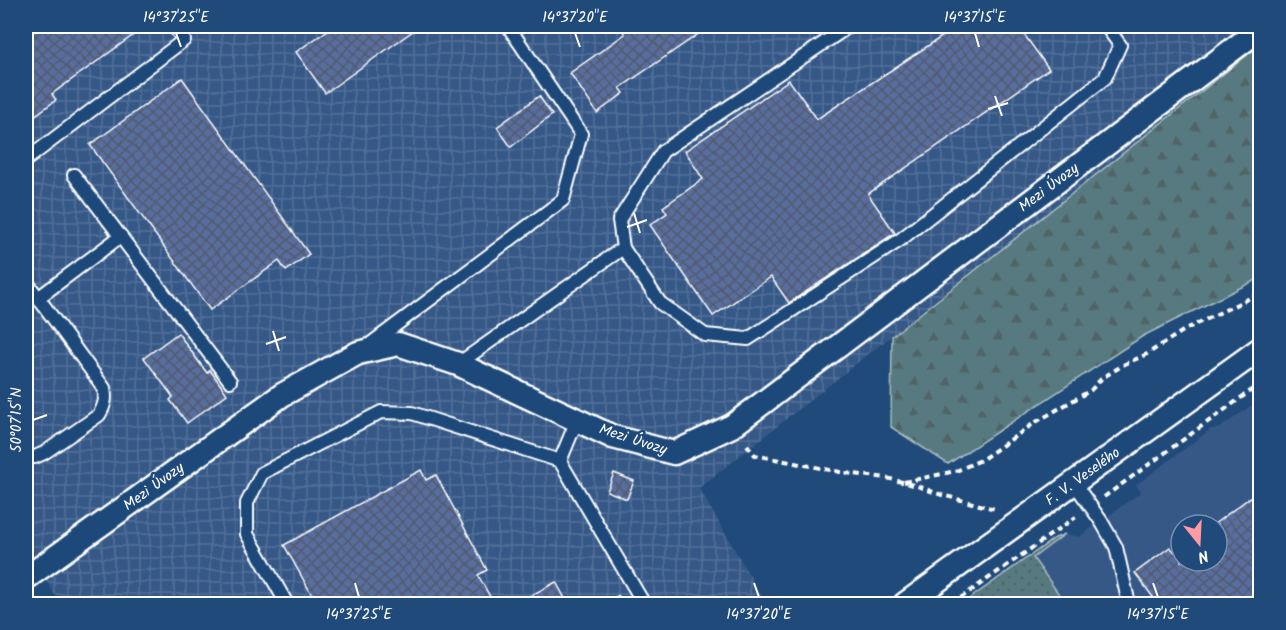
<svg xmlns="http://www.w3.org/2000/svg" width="1286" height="630" viewBox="0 0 1286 630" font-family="Kalam,sans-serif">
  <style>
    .built { fill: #345887; fill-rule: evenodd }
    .industrial { fill: url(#industrial-grid) }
    .grass { fill: url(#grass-dots); stroke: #aabcc0; stroke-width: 1.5 }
    .forest { fill: url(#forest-firs); stroke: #aabcc0; stroke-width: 1.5 }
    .building { fill: url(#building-cross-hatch); stroke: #fff; stroke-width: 1.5 }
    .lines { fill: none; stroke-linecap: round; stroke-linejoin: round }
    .service-casing { stroke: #fff; stroke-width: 16 }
    .minor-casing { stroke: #fff; stroke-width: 27 }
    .path { stroke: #fff; stroke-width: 4; stroke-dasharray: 6 4.5; stroke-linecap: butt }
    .service { stroke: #1f4a7a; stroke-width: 12 }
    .minor { stroke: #1f4a7a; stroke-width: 22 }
    .ticks { fill: none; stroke: #fff; stroke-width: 2 }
    .labels { text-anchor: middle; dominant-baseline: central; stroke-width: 5; stroke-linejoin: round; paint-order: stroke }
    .street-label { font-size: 15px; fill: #fff; stroke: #1f4a7a }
    .neatline { fill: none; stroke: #fff; stroke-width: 2 }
    .ticks-label { font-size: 15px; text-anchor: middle; fill: #fff }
  </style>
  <defs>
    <pattern id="industrial-grid" width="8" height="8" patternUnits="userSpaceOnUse" patternTransform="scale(1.5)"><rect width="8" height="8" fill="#345887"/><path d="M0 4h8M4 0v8" fill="none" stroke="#527199"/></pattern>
    <pattern id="grass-dots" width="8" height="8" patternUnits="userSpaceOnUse" patternTransform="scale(1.5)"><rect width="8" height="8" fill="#567a80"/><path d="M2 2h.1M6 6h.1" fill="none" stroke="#516366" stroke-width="1.8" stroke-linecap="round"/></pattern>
    <pattern id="forest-firs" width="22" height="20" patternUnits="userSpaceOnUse" patternTransform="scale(1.5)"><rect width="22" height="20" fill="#567a80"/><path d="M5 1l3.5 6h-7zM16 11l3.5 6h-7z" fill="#516366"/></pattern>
    <pattern id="building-cross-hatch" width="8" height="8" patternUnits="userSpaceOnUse" patternTransform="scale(1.5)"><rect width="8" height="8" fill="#596e9f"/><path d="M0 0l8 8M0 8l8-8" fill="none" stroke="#515a6d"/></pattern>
  </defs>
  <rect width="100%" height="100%" fill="#1f4a7a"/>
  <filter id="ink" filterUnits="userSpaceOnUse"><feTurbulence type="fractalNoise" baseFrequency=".0167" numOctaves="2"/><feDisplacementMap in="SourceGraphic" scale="12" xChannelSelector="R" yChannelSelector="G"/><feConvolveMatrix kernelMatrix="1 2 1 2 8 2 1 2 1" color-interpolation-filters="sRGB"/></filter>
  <g filter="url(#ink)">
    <path class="built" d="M1260,399V604H1066L1033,558L1065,534L1079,537L1141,492L1136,485L1211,429L1220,428ZM1181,525H1217V561H1181Z"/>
    <polygon class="industrial" points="26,26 1260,26 1260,45 699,488 766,604 60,604 26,546"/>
    <polygon class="grass" points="1065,534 1033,558 1066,604 962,604 1055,538"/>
    <polygon class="forest" points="1260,45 1260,278 1143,336 948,464 891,427 892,336"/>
    <g class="building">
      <polygon points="26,26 146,26 52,94 56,100 26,122"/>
      <polygon points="334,26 420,26 325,93 296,52"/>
      <polygon points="619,26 710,26 620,88 624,93 597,113 570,73 625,34"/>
      <polygon points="958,26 1018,26 1049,69 868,194 895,233 789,303 771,277 713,316 650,225 667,213 663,207 703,179 685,151 789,80 817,119"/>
      <polygon points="182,78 309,254 286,271 279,261 210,310 90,145"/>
      <polygon points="539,96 552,115 511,147 497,127"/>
      <polygon points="178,333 207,373 210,370 227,394 187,423 170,400 173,397 144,358"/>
      <polygon points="421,470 426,480 436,475 487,570 478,575 494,604 317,604 284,545"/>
      <polygon points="614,473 634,481 627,499 607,491"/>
      <polygon points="1260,490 1260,604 1158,604 1135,573 1170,547 1175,552 1181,548 1181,561 1217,561 1217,525 1213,525"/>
      <polygon points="556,582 568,604 515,604"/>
    </g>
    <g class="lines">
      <defs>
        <g id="service">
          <polyline points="849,26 663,151 619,220 623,248 660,303 705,335 748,339 900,240 1105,78 1120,45 1106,26"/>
          <polyline points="26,160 184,40 174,26"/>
          <polyline points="74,175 230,381"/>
          <path d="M26,281L104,388C106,399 105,405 99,415L44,453L35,457H26"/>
          <polyline points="38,298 121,236"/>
          <polyline points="369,345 563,200 581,134 508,26"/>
          <polyline points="458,364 623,248"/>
          <polyline points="560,461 577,420"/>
          <polyline points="1074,483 1101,521 1116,547 1129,604"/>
          <polyline points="287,604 247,534 247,503 262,473 381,412 412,413 560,461 644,604"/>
        </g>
        <g id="minor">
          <polyline points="26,578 282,395 358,353 398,344 458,364 613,437 674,453 732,426 1260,29"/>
          <polyline points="905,604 1260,349"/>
        </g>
      </defs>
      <use href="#service" class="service-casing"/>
      <use href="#minor" class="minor-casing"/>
      <g class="path">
        <polyline points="747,445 755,455 845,473 887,478 917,486 942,495 995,509"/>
        <polyline points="904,482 956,471 981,460 1036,422 1091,390 1102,378 1125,364 1147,354 1186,329 1260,293"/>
        <polyline points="1104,497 1260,384"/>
        <polyline points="605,604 620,596"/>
        <polyline points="952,604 1076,517"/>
      </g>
      <use href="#service" class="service"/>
      <use href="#minor" class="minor"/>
    </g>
  </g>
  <path class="ticks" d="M176,33L181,47M575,33L580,47M975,33L979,47M995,96L1002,116M988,109L1008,103M634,213L640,233M627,227L647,220M273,331L279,351M266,344L286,337M33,420L47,415M355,583L359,597M754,583L759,597M1153,583L1158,597"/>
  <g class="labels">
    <g class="street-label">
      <text transform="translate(1049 188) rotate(-37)">Mezi Úvozy</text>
      <text transform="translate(633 440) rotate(18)">Mezi Úvozy</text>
      <text transform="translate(1083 477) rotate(-36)">F. V. Veselého</text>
      <text transform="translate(154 487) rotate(-36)">Mezi Úvozy</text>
    </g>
  </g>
  <rect width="1286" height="630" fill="none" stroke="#1f4a7a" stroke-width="66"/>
  <g transform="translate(1199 543) rotate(162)"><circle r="28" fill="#1f4a7a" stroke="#7992af" stroke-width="1.5"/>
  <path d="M0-4.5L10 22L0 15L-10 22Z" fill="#ff9aa2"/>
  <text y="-9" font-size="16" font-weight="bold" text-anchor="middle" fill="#ffffff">N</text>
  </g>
  <rect x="33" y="33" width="1220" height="564" class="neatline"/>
  <g class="ticks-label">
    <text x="176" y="22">14°37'25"E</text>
    <text x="575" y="22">14°37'20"E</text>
    <text x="975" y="22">14°37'15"E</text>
    <text transform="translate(16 420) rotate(-90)" y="5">50°07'15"N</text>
    <text x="359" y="619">14°37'25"E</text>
    <text x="759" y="619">14°37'20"E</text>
    <text x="1158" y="619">14°37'15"E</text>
  </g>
</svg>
